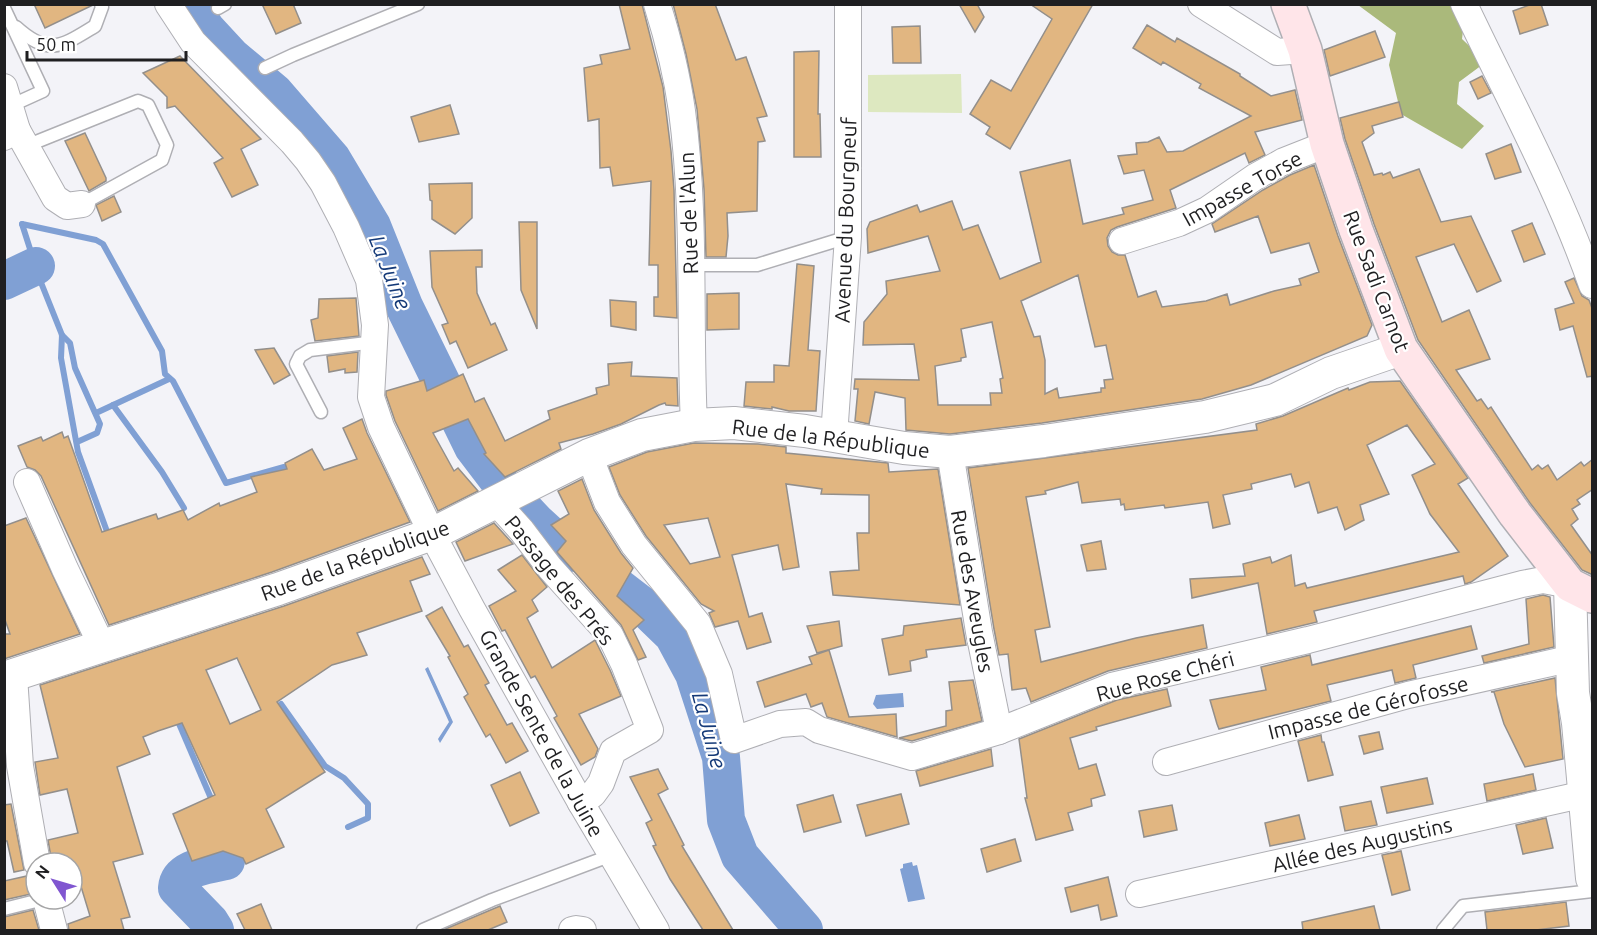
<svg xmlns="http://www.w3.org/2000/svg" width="1597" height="935" viewBox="0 0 1597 935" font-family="Ubuntu,sans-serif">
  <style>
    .green { fill: #dde8c0 }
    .forest { fill: #aab97b }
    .water { fill: #80a0d4 }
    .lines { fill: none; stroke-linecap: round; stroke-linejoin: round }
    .stream { stroke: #80a0d4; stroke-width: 6 }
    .river { stroke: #80a0d4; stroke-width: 38 }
    .building { fill: #e1b681; stroke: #938f8b; stroke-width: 1.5; fill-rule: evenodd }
    .service-casing { stroke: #afafb4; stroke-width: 15 }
    .minor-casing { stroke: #afafb4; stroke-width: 28 }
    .tertiary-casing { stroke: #afafb4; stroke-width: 34 }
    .secondary-casing { stroke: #afafb4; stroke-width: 36 }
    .service { stroke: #fff; stroke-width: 12 }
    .minor { stroke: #fff; stroke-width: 26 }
    .tertiary { stroke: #fff; stroke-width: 32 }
    .secondary { stroke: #ffe5e9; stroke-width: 33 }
    .labels { text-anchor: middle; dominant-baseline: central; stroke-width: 4.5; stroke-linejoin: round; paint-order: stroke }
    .street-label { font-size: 21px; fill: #1f1f21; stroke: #fff }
    .water-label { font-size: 22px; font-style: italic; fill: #153a78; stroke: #fff }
  </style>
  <rect width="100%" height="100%" fill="#f3f3f8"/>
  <polygon class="green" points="961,74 962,113 868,112 868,75"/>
  <polygon class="forest" points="1358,5 1466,5 1462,39 1486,62 1459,82 1457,104 1484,126 1462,149 1401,114 1389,65 1396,33"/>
  <g class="water">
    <polygon points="428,667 453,722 440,743 438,739 449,722 425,669"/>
    <polygon points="903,693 904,707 877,709 873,704 876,695"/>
    <polygon points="912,862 913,866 917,865 925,899 908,902 900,869 903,868 903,864"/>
  </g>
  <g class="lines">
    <g class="stream">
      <polyline points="22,224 96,240 103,244 162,351 165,374 173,381 226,483 284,467"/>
      <polyline points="22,224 40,280 62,335 61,358 78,452 109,537"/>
      <polyline points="62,335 70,343 75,368 100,424 97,433 77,442"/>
      <polyline points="113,405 162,472 184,508"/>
      <polyline points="96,413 169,379"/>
      <polyline points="281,704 325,766 344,778 368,804 368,818 348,827"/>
      <polyline points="177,719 213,803"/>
      <polyline points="226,861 229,847"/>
    </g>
    <g class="river">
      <polyline points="191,4 206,29 231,56 274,92 332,159 372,226 404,306 473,447 505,489 536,522 570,553"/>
      <polyline points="4,281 36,266"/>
      <polyline points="604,576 643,606 673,635 694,674 721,757 726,820 740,856 804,930"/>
      <path d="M215,930L210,922L177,888C179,867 209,865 226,861"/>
    </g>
  </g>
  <g class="building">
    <polygon points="34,4 93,4 93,5 45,28"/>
    <polygon points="262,4 293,4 301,23 276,34"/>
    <polygon points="619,4 642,4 663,87 671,151 674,190 677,318 654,316 654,297 658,297 658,265 649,265 651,181 613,186 610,167 600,168 599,119 588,121 584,68 602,64 600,55 630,49"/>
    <polygon points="673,4 715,4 736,60 746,57 767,116 757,118 765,141 758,142 757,211 727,213 728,236 726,257 706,257 704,189 697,109 686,54"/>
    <polygon points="959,4 977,4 984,17 975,32"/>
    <polygon points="1030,4 1093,4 1010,149 986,134 990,127 970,114 991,80 1011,91 1052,19"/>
    <polygon points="1532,4 1541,4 1548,25 1520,34 1513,11"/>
    <path d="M1147,25L1175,42L1177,38L1240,74V76L1271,96L1295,90L1302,120L1255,132L1265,155L1249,163L1245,153L1170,190L1176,208L1117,227L1111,230L1107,238L1108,246L1112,252L1118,255H1125L1138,297L1156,291L1162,307L1206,301L1227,294L1230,305L1274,291L1301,285L1299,279L1319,272L1309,243L1271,253L1258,216L1215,232L1212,224L1263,190L1290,175L1314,165L1338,236L1372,325L1367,336L1251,385L1202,399L1042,423L950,434L906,430L905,398L875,392L869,424L855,421L858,389H854L855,379L919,380L914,344L863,345L864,322L887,294L886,281L940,271L928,236L868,253L867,229L870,222L917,205L920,212L952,201L963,230L978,225L1000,279L1041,262L1020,172L1070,160L1083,224L1124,214L1122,208L1153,200L1144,170L1124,174L1118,156L1137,154L1136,143L1148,142L1159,137L1167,152L1183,151L1251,116L1199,88L1201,84L1163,62L1161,65L1133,48ZM1078,275L1095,347L1106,345L1113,379L1104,380L1105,388H1101V392L1059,398L1057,388L1045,394V360L1040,336L1034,337L1021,301ZM992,322L1003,378L1000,379L1002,393H990L991,405H938L935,366L961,361V358L966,357L961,329Z"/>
    <polygon points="920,26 921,63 893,63 892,27"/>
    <polygon points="1375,31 1385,57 1330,76 1324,50"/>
    <polygon points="819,51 818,114 820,114 821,157 794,157 794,52"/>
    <polygon points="180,56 261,139 241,149 258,185 232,197 214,163 223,158 175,106 167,108 167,97 143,73"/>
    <polygon points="1482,76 1491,93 1478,99 1470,82"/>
    <polygon points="1399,102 1403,117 1372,126 1374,133 1362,142 1374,175 1382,173 1383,175 1390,172 1393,178 1419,169 1441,222 1471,216 1501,281 1477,292 1454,244 1416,257 1442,322 1469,310 1490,359 1456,370 1477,401 1481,399 1488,409 1491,407 1532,470 1538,465 1542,469 1548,465 1557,480 1581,462 1584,466 1593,459 1593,489 1577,500 1580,504 1572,509 1578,519 1571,525 1593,556 1593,575 1582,570 1530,503 1418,340 1374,224 1345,139 1340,118"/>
    <polygon points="450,105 459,134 419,142 411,117"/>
    <polygon points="85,133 106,178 106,181 89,191 65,141"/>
    <polygon points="1511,144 1521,172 1495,179 1486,154"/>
    <polygon points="472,183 472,218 455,234 432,219 432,201 430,200 429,184"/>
    <polygon points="114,196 121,212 102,221 96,205"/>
    <polygon points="519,222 537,222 537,329 521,290"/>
    <polygon points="1532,223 1545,254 1524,262 1512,231"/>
    <polygon points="482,250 482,267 476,267 477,293 491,325 495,323 507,350 468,368 456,341 450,344 442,325 448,323 432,287 430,251"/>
    <polygon points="797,264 814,266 808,350 820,351 816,411 789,411 772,407 772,409 744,406 746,382 774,382 774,365 789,366"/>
    <polygon points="1574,278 1582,296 1589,300 1593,311 1593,376 1587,377 1573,326 1560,330 1555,309 1574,303 1565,282"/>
    <polygon points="739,293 739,329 707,330 707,294"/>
    <polygon points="356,298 359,336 315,341 311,320 318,318 319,299"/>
    <polygon points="610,300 636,302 636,330 611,326"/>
    <polygon points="274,348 290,375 274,384 255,350"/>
    <polygon points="358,352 357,372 345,373 345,369 329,372 327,356"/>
    <polygon points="632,362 631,376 677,378 678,406 666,405 665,403 659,405 621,424 593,434 559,443 561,449 505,477 484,454 486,453 468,419 433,433 454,471 458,468 478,491 438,511 395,421 386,395 386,391 424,380 427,391 463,374 475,402 484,398 505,441 550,419 548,411 597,394 596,388 609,385 608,364"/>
    <polygon points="1400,381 1468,478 1458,484 1508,556 1471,582 1465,584 1463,576 1314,611 1317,622 1267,634 1258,583 1192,598 1190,579 1245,576 1243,564 1270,557 1272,563 1291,555 1295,586 1305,583 1307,588 1459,552 1430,514 1412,475 1435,464 1407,425 1367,445 1389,494 1360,505 1364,520 1345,530 1337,507 1318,513 1309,482 1295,487 1291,474 1251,484 1252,489 1223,495 1230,524 1213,528 1208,502 1165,508 1164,505 1125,510 1124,504 1121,505 1120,499 1082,503 1078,482 1045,491 1046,494 1026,497 1050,627 1035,630 1041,662 1136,638 1203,625 1207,648 1108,671 1031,702 1026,688 1012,690 1008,654 999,655 994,629 968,468 1257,430 1256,424 1283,416 1348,388 1349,390 1370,382"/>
    <polygon points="362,419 367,433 410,522 272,572 109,625 41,476 35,470 27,467 18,446 41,437 43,441 62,432 64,438 68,436 102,532 156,514 158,519 183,510 188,520 219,503 220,506 257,492 251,477 287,469 285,463 312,449 324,470 357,459 343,428"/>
    <path d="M694,443L758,444L786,447V453L888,463L889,472L938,469L960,605L833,595L830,572L859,570L857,533H869V495L821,494L822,489L786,484L799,567L783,570L778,545L732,555L749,617L762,613L771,642L747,649L738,621L715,627L709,613L714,611L701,604L646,536L620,495L609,467L647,452ZM708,518L720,557L690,564L664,525Z"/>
    <polygon points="582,479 594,510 621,553 633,568 617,596 644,620 633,630 646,657 638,660 621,625 557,552 566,541 551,525 569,514 558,491"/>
    <polygon points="26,518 80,634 4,659 4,634 10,634 4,617 4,526"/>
    <polygon points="494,523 513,544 465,561 456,542"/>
    <polygon points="1101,541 1106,569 1087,571 1081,545"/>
    <polygon points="522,555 547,587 532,600 538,611 527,618 552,668 595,640 610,670 621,696 579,714 598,749 595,757 581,765 554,718 557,716 535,676 531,678 505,630 502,631 489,606 516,591 498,570"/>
    <path d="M422,557L430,574L410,581L422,611L357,633L367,655L332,665L277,702L325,772L266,809L284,847L246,864L243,858L223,851L192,861L173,814L215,795L182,723L158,731L143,737L150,754L117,767L143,854L113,862L130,917L121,919L124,930H69L68,924L90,916L76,870L72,871V863H52L48,840L78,833L67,789L40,795L35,762L58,758L40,685L284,606ZM237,658L261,710L230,724L206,670Z"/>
    <polygon points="1543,595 1550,597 1554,647 1484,663 1482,656 1529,644 1526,599"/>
    <polygon points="442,607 464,647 468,645 489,683 485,685 507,725 512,723 528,751 506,763 490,734 486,737 464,697 468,694 448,657 450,656 426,616"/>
    <polygon points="961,618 966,645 926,650 927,657 910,661 911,671 889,675 882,639 903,635 904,626"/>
    <polygon points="839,621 842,646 817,653 807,626"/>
    <polygon points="1471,626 1477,649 1413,665 1416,678 1395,683 1392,670 1327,685 1331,701 1219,729 1217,724 1210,700 1266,690 1261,667 1310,655 1312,665"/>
    <polygon points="829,650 849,717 896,714 897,737 827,717 822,703 811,707 806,694 765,707 757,682 812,664 809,657"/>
    <polygon points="1555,678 1563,759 1525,767 1504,724 1494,692 1491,692"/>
    <polygon points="973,680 982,721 912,741 899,738 946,726 946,711 952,710 949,682"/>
    <polygon points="1167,689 1171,706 1096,727 1097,730 1070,738 1079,769 1096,764 1105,795 1091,799 1092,806 1068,813 1073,830 1036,840 1025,798 1027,798 1019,739 1117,700"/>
    <polygon points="1379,732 1383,749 1364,754 1359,736"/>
    <polygon points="1321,735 1322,742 1324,742 1333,775 1308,781 1298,741"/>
    <polygon points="991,749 993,766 920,786 916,771"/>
    <polygon points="658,769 668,789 658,794 684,845 682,846 733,930 703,930 670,879 653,846 656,845 646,823 652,820 630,777"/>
    <polygon points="520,772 539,813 510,826 491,785"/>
    <polygon points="1533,774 1536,790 1487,801 1484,784"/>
    <polygon points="1427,778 1433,804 1387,813 1381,787"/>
    <polygon points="901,794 909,824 866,836 857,805"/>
    <polygon points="833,795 841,822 804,832 797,805"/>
    <polygon points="1371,801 1377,825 1345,831 1340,807"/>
    <polygon points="11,804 24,870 14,872 7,841 4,841 4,805"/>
    <polygon points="1172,805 1177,830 1144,837 1139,811"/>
    <polygon points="1299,815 1305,839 1270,846 1265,823"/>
    <polygon points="1546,818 1553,848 1523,854 1516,825"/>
    <polygon points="1015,839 1021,861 987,872 981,849"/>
    <polygon points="1401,851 1410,890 1392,895 1382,855"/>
    <polygon points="27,876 31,894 4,900 4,881"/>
    <polygon points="1108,877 1117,916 1101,920 1098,905 1071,912 1065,888"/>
    <polygon points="1566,902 1569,926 1536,930 1487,930 1485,912"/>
    <polygon points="261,904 272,930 245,930 237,914"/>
    <polygon points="500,906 507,922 488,930 443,930"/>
    <polygon points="1374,906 1380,930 1303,930 1302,922"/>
    <polygon points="33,910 39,930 4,930 4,917"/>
  </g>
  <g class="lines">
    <defs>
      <g id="service">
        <polyline points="4,8 43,91 10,106"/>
        <polyline points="218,8 225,4"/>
        <path d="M16,27C49,57 62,46 95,26L102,7L101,4"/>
        <polyline points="265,68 293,55 418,4"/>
        <polyline points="26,146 138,101 148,105 167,145 162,160 82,204"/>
        <polyline points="691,265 757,265 848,237"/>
        <polyline points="321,412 296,364 300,356 310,350 375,342"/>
        <polyline points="4,909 44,899"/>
        <polyline points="423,930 492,900 612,855"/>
        <polyline points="1443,930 1463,906 1592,891"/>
      </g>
      <g id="minor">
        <polyline points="168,4 193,42 292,142 308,161 323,183 346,227 369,280 375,325 371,397 381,427 432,534 472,609 581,803 656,930"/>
        <path d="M657,4C668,39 677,75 682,111C696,215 689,321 694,425"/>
        <polyline points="1201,4 1277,52 1305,50"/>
        <path d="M1464,4C1508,97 1558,188 1592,285"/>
        <polyline points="4,87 17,130 4,137"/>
        <polyline points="17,130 55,198 67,206 82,204"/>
        <polyline points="1122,241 1179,223 1207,210 1255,177 1284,161 1327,144"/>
        <polyline points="834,436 848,237 848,4"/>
        <polyline points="950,452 979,632 999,731"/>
        <polyline points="589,455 607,502 634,545 698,624 719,674 734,740 780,724 806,722 819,730 912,757 999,731 1112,686 1308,640 1522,584 1543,580 1570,585"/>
        <polyline points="27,482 65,569 102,646"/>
        <polyline points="496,502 522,531 550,568 610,635 624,664 650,730 613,751 601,783 593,794 581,803"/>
        <polyline points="14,676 20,766 37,863"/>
        <polyline points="1166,762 1408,695 1573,658"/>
        <polyline points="1139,894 1585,794"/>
        <polyline points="46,899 54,930"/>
        <polyline points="572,930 576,929 583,930"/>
      </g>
      <g id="tertiary">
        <polyline points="1570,585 1573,693 1578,723 1592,878"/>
        <polyline points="4,678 278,589 432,534 589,455 642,435 694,425 734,423 805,431 904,448 950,452 1044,441 1205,417 1275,400 1331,373 1401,349"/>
      </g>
      <polyline id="secondary" points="1288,4 1305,50 1327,144 1356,230 1401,349 1515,514 1570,585 1592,596"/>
    </defs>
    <use href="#service" class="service-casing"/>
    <use href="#minor" class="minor-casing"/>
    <use href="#tertiary" class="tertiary-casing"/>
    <use href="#secondary" class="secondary-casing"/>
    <use href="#service" class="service"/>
    <use href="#minor" class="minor"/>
    <use href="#tertiary" class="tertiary"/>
    <use href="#secondary" class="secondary"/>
  </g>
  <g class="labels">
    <g class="street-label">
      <text transform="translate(1242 188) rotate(-29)">Impasse Torse</text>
      <text transform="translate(688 213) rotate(-92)">Rue de l'Alun</text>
      <text transform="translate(845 220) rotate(-88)">Avenue du Bourgneuf</text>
      <text transform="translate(1377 281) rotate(69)">Rue Sadi Carnot</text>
      <text transform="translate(831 438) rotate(7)">Rue de la République</text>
      <text transform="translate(355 560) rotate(-20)">Rue de la République</text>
      <text transform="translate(560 580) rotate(51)">Passage des Prés</text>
      <text transform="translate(973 591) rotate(80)">Rue des Aveugles</text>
      <text transform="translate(1165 676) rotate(-15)">Rue Rose Chéri</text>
      <text transform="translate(1368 707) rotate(-14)">Impasse de Gérofosse</text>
      <text transform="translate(542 733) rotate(61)">Grande Sente de la Juine</text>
      <text transform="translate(1362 844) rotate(-13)">Allée des Augustins</text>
    </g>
    <g class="water-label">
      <text transform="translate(391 272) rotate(68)">La Juine</text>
      <text transform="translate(710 730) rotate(75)">La Juine</text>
    </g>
  </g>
  <rect width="1597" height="935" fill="none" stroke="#1f1f21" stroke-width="12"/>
  <g transform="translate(54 881) rotate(307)"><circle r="28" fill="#ffffff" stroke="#a5a5a6" stroke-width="1.5"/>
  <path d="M0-4.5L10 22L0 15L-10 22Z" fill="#8056d0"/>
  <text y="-9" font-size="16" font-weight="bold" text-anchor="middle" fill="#1f1f21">N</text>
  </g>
  <path d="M27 51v9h159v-9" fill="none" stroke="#1f1f21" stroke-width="3"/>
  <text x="36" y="51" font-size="18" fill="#1f1f21" stroke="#ffffff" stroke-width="4.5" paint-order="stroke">50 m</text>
</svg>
